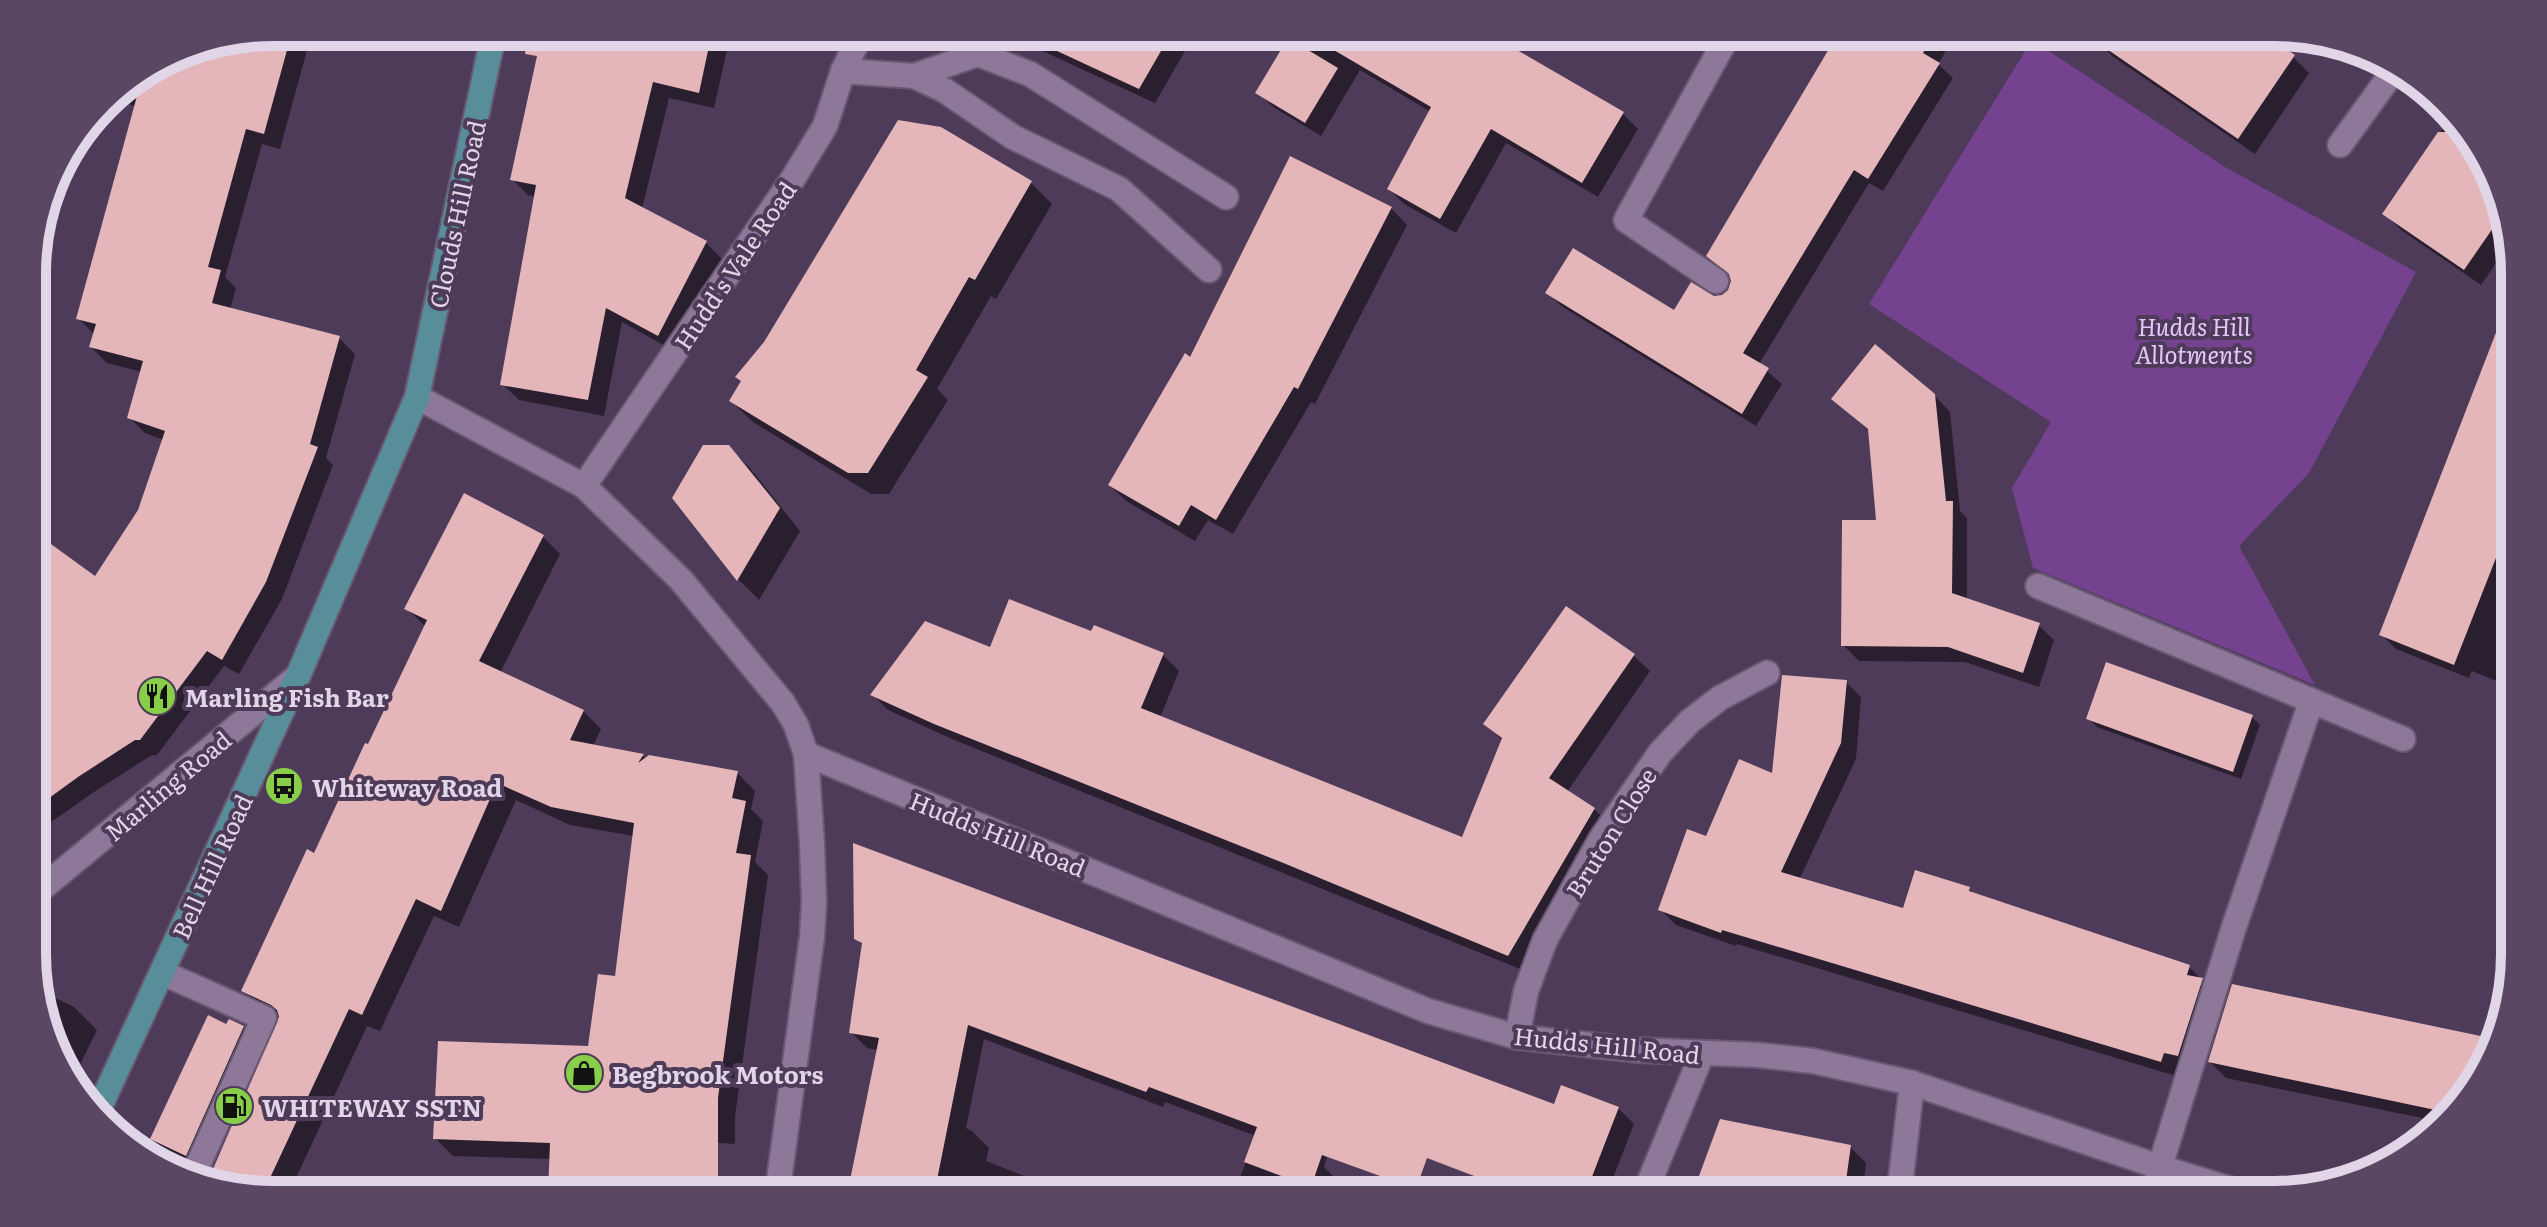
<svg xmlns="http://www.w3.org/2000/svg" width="2547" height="1227" viewBox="0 0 2547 1227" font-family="Literata,serif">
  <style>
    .green { fill: #74428f }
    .shadow { fill: #0007 }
    .building { fill: #e4b5b9 }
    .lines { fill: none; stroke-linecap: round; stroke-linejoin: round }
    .minor-casing { stroke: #685871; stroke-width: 28 }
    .major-casing { stroke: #685871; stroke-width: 28 }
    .minor { stroke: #8d789a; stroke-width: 24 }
    .major { stroke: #588e9a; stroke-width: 24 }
    .labels { text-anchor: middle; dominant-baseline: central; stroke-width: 8; stroke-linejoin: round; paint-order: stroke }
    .street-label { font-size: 24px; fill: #e1d5e8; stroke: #4e3b59 }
    .park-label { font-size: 24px; font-style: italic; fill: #e6c6fa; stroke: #4e3b59 }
    .poi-label { font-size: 24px; font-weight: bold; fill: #e1d5e8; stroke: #4e3b59; text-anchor: start }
    .rim { fill: none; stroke: #e1d5e8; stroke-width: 10 }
  </style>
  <rect width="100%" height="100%" fill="#4e3b59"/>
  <polygon class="green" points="2032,40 2225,167 2416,272 2309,473 2239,546 2315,685 2033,568 2012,488 2051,422 1869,304"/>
  <g class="shadow">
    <polygon points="273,32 312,32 280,149 262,144 225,277 236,288 230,310 339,338 355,354 326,458 333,465 282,599 239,674 224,666 157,755 152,755 94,792 34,834 33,534 96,578 140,511 164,440 145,433 129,417 142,372 107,363 91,347 95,335 78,318 136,106 108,99 114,92 181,50"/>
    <polygon points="544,32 731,32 714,108 669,98 642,209 706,243 722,259 674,351 622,322 604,416 519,400 503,384 536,197 528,195 512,179"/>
    <polygon points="1007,32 1196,32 1155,103 1010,36"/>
    <polygon points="1294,32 1501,32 1506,38 1503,44 1623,114 1638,129 1598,197 1506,143 1456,233 1404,204 1389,189 1431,112 1360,70 1321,136 1273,107 1258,92"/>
    <polygon points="1842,32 1957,32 1938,64 1953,78 1883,191 1869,183 1759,364 1782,384 1756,426 1561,306 1548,292 1675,313 1723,297 1730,291 1732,277 1708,256"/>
    <polygon points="2102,32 2257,32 2293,57 2309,73 2255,154 2112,56 2096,40"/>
    <polygon points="2452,115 2465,127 2512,240 2481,285 2401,230 2385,214"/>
    <polygon points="1031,183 1052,204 996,299 991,296 937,389 948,400 889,494 871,494 753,422 731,401"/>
    <polygon points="1391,208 1407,225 1315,404 1311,402 1233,534 1208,520 1195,541 1126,501 1110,485 1191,360"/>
    <polygon points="2491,353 2513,362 2514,688 2472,671 2469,678 2396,649 2381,634"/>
    <polygon points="1934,395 1950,412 1960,511 1967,518 1967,600 2038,625 2054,640 2039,687 1965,662 1859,661 1843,645 1878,522 1870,432 1834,399"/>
    <polygon points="728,447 750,468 800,531 759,600 739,580 675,498"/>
    <polygon points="542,536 560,554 500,673 583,711 601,729 593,746 643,756 647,759 737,773 755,791 751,809 763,821 755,862 768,875 735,1117 735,1144 707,1142 705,1195 554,1195 550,1191 551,1159 453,1156 435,1138 590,1048 616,978 634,836 570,825 516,800 459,927 434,916 380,1031 367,1026 288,1195 273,1195 210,1180 280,1024 280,1018 262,1009 244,991 315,855 426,627 407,609"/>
    <polygon points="1092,634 1162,654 1179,671 1160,718 1463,840 1503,741 1486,724 1633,655 1650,671 1567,792 1594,809 1610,825 1525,971 952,739 888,710 872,694 991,650"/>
    <polygon points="1846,682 1861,697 1856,759 1799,880 1904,911 1969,889 1974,894 2189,967 2217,995 2176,1076 1737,944 1736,946 1676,925 1661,910 1707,838 1774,776"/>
    <polygon points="2252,717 2260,725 2241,779 2097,727 2089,719"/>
    <polygon points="856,938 1555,1107 1618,1108 1634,1124 1608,1191 1335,1130 1324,1167 1336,1179 1330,1195 1233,1195 1256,1136 1165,1102 1163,1107 984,1039 966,1128 972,1131 989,1148 986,1161 1073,1195 849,1195 878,1050 867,1048 851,1032 864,946"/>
    <polygon points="2233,986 2495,1041 2490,1060 2437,1121 2226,1078 2210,1062"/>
    <polygon points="35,988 74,1007 97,1030 73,1079"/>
    <polygon points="227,1026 243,1027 261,1045 201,1178 167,1170 163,1168 169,1156 152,1139"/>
    <polygon points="1850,1147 1866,1163 1862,1195 1695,1195"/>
    <polygon points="1956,1183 2006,1190 2010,1195 1955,1195"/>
  </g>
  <g class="building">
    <polygon points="273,32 292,32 264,134 246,129 208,267 221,270 212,303 340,336 310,444 318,447 266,582 222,660 207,651 140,740 135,740 78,777 34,809 33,531 95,576 138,510 165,431 127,418 143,361 89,347 96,324 76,319 143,74 181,50"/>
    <polygon points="528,32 712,32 699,93 653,82 625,198 707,241 658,336 606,308 588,400 500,385 536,185 510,180 537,56 525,54"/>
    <polygon points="1016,32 1172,32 1139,89"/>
    <polygon points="1303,32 1486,32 1624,112 1582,183 1491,129 1440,219 1387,189 1431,107"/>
    <polygon points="1839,32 1935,32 1923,53 1940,63 1868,179 1854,170 1743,353 1769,368 1742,414 1545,293 1573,248 1674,310 1691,282 1714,296 1722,295 1728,290 1731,281 1729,274 1706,256"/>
    <polygon points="2082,32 2261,32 2295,55 2238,139"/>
    <polygon points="1288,38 1338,68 1305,123 1255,93"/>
    <polygon points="898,120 941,127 1032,181 975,280 969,277 916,370 928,377 868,473 848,473 729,401 741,381 735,377 764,342"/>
    <polygon points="2438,132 2467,132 2502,215 2464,270 2382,214"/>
    <polygon points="1290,156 1392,207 1298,389 1294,387 1216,520 1191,505 1179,526 1108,485 1185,353 1190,357"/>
    <polygon points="2509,299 2513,300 2514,512 2454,665 2379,635"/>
    <polygon points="1875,344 1935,394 1946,501 1953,501 1952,593 2040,623 2023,673 1948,647 1841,646 1842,520 1876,520 1868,429 1831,399"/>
    <polygon points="703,445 729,445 780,508 737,581 672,498"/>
    <polygon points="464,493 544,535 479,661 584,710 570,740 644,754 638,763 649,755 738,771 732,798 746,801 736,853 751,855 718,1098 718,1195 612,1195 548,1192 550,1143 433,1139 438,1041 588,1046 598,974 615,976 634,823 551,807 497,783 441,911 416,899 362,1015 349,1009 263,1193 213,1169 279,1017 277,1010 271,1005 241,991 307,849 314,853 365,743 368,744 427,620 404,609"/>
    <polygon points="1009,599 1091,631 1094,625 1164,653 1141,708 1462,837 1502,738 1483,724 1566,606 1635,654 1549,778 1595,808 1508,956 1281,862 934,724 870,695 925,621 990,647"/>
    <polygon points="2106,662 2253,715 2233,772 2086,719"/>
    <polygon points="1782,675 1847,680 1841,743 1781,872 1903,908 1915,870 1970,887 1969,891 2190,965 2187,975 2203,978 2178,1056 2164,1053 2161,1062 1722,930 1721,933 1658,910 1687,829 1706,836 1739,759 1772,773"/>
    <polygon points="853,843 1554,1104 1561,1085 1619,1107 1588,1187 1567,1178 1561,1195 1524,1195 1427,1158 1416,1189 1322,1155 1311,1187 1244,1162 1257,1127 1149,1087 1146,1092 968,1025 934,1195 847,1195 879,1038 849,1033 862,943 854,939"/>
    <polygon points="2232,984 2495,1039 2490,1060 2445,1112 2208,1062"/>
    <polygon points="208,1015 226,1024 229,1019 244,1026 186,1156 150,1139"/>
    <polygon points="1720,1119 1851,1145 1844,1195 1692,1195"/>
  </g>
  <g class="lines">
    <defs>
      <g id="minor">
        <polyline points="843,71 914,76 978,54 1030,74 1226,197"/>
        <polyline points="914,76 944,90 1013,137 1119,189 1209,270"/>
        <polyline points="2340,145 2395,69"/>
        <polyline points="1716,281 1626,220 1730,32"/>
        <polyline points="417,397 584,486 681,580 783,703 796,725 806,754 812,844 814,903 812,937 777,1195"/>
        <polyline points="584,486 794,177 825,126 843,71 862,32"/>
        <polyline points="2038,586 2403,739"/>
        <polyline points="806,754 1428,1011 1517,1037 1637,1050 1758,1055 1813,1061 1912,1083 2160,1167 2249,1195"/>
        <polyline points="34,891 46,885 298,676"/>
        <polyline points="163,973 264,1018 193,1176"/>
        <polyline points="1517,1037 1526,991 1545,940 1601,839 1660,753 1690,721 1720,698 1767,673"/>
        <polyline points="1644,1195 1702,1054"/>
        <polyline points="1899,1195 1912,1083"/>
        <polyline points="2153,1195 2160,1167 2233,930 2311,702"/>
      </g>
      <polyline id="major" points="97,1113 298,676 417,397 494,32"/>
    </defs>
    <use href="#minor" class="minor-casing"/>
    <use href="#major" class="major-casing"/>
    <use href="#minor" class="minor"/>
    <use href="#major" class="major"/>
  </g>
  <defs>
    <symbol id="restaurant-disc" viewBox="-11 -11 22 22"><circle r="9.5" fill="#89ce48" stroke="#4e3b59"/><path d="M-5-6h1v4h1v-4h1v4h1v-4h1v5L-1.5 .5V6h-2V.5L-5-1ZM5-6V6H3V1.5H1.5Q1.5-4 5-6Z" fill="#111"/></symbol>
    <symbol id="bus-disc" viewBox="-11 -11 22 22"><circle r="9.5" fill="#89ce48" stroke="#4e3b59"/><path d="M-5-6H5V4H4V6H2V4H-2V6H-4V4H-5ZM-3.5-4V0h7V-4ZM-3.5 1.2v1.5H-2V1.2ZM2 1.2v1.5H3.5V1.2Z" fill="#111"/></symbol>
    <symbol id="shop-disc" viewBox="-11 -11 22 22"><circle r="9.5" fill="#89ce48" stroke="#4e3b59"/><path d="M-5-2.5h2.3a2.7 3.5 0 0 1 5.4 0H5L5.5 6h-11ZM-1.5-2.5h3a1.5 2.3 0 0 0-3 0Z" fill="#111"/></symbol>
    <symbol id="fuel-disc" viewBox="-11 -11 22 22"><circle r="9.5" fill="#89ce48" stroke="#4e3b59"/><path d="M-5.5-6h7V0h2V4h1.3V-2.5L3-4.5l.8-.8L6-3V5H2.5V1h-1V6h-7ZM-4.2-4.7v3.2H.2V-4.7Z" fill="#111"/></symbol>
  </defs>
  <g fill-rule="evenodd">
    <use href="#restaurant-disc" x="135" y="674" width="44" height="44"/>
    <use href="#bus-disc" x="262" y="764" width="44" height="44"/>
    <use href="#shop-disc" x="562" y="1051" width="44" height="44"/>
    <use href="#fuel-disc" x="212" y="1084" width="44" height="44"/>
  </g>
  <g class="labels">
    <g class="street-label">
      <text transform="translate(456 214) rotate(-78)">Clouds Hill Road</text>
      <text transform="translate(734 265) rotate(-56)">Hudd's Vale Road</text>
      <text transform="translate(167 785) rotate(-40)">Marling Road</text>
      <text transform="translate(1610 832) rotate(-58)">Bruton Close</text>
      <text transform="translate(998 833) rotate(22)">Hudds Hill Road</text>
      <text transform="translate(211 866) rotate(-65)">Bell Hill Road</text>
      <text transform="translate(1607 1044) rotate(6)">Hudds Hill Road</text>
    </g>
    <g class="park-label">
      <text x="2194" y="325">Hudds Hill<tspan x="2194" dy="28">Allotments</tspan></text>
    </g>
    <g class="poi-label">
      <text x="185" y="696">Marling Fish Bar</text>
      <text x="312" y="786">Whiteway Road</text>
      <text x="612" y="1073">Begbrook Motors</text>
      <text x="262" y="1106">WHITEWAY SSTN</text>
    </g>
  </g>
  <path d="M0 0H2547V1227H0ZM273 46H2274A227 227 0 0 1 2501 273V954A227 227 0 0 1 2274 1181H273A227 227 0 0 1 46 954V273A227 227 0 0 1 273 46Z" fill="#5a4764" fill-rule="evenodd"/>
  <path class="rim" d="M273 46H2274A227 227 0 0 1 2501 273V954A227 227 0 0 1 2274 1181H273A227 227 0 0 1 46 954V273A227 227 0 0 1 273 46Z"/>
</svg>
